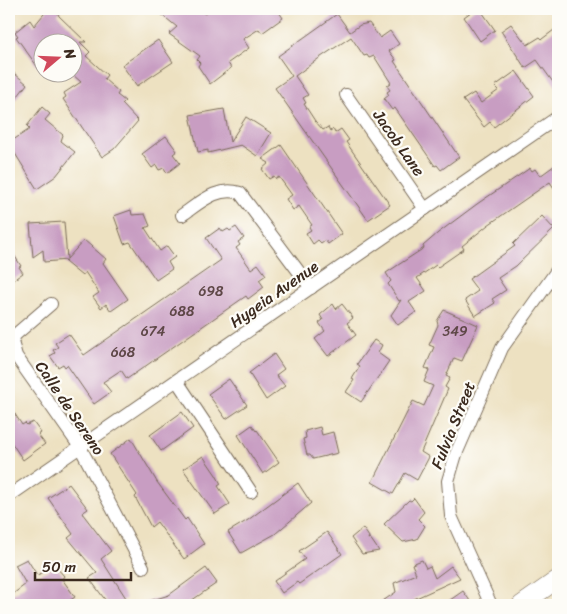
<svg xmlns="http://www.w3.org/2000/svg" width="567" height="614" viewBox="0 0 567 614" font-family="Sriracha,sans-serif">
  <style>
    .building { fill: #c89dc2 }
    .lines { fill: none; stroke-linecap: round; stroke-linejoin: round }
    .street-casing { stroke: #796a57; stroke-width: 14 }
    .secondary-casing { stroke: #796a57; stroke-width: 19 }
    .street { stroke: #fff; stroke-width: 12 }
    .secondary { stroke: #fff; stroke-width: 18 }
    .labels { text-anchor: middle; dominant-baseline: central; stroke-width: 4.5; stroke-linejoin: round; paint-order: stroke }
    .number-label { font-size: 14px; fill: #5e4747 }
    .street-label { font-size: 16px; fill: #3b2a1e; stroke: #fdfcf7 }
  </style>
  <rect width="100%" height="100%" fill="#fdfcf7"/>
  <filter id="ink" filterUnits="userSpaceOnUse"><feTurbulence type="fractalNoise" baseFrequency=".02" numOctaves="2"/><feDisplacementMap in="SourceGraphic" scale="10" xChannelSelector="R" yChannelSelector="G"/><feConvolveMatrix kernelMatrix="1 2 1 2 8 2 1 2 1" color-interpolation-filters="sRGB"/></filter>
  <filter id="wash" filterUnits="userSpaceOnUse"><feTurbulence type="fractalNoise" baseFrequency=".0096" numOctaves="4" result="noise"/><feDisplacementMap in="SourceGraphic" scale="20" xChannelSelector="R" yChannelSelector="G"/><feGaussianBlur stdDeviation="1.12" result="paint"/><feColorMatrix in="noise" values="0 0 0 0 0 0 0 0 0 0 0 0 0 0 0 0 0 1.4 0 .05"/><feComposite in="paint" operator="in"/></filter>
  <g filter="url(#wash)">
    <rect width="100%" height="100%" fill="#ede1c1"/>
    <g id="blocks">
      <g class="building">
        <polygon points="48,9 62,9 58,14 59,16 86,42 80,42 90,52 86,56 107,75 104,79 119,92 117,95 125,101 122,104 138,121 114,149 102,157 63,99 66,97 64,93 81,82 72,74 72,42 42,42 42,73 16,37 18,36 15,32 30,20 34,26"/>
        <polygon points="165,9 198,9 205,14 212,9 277,9 283,18 262,33 259,29 243,39 249,48 228,63 231,68 210,84 198,66 200,63 197,60 200,56 169,34 177,27 161,14"/>
        <polygon points="475,9 480,9 495,30 480,41 464,17"/>
        <polygon points="337,14 350,32 360,25 369,23 380,38 390,31 399,44 389,51 396,60 394,61 459,157 441,170 437,165 435,166 395,108 392,110 384,99 389,95 387,92 390,90 387,86 391,83 374,56 369,58 367,55 364,56 351,37 318,59 295,76 308,95 303,98 306,103 304,104 315,121 323,130 328,127 330,131 333,129 335,133 341,129 349,140 346,142 390,205 368,220 275,88 292,76 278,56"/>
        <polygon points="511,24 527,45 540,37 542,39 558,27 558,89 537,60 525,68 518,57 501,31"/>
        <polygon points="158,40 173,62 137,86 122,65"/>
        <polygon points="9,69 27,84 9,108"/>
        <polygon points="516,71 534,96 494,127 490,122 484,127 463,100 474,93 481,103 499,90 495,86"/>
        <polygon points="42,107 50,114 45,120 63,135 61,141 75,152 56,176 37,189 11,147 13,146 10,142 30,129 27,126"/>
        <polygon points="224,109 230,142 246,117 271,133 257,156 241,145 208,153 208,150 198,152 190,115"/>
        <polygon points="166,136 177,151 173,154 180,163 167,173 164,168 159,170 156,165 152,168 142,154"/>
        <polygon points="281,145 342,234 328,244 325,240 321,243 318,240 313,244 306,233 311,230 309,227 312,225 299,206 293,210 286,199 292,195 279,177 276,179 274,176 269,179 262,169 269,163 262,159"/>
        <polygon points="558,163 558,194 550,182 488,225 462,246 464,249 438,267 436,265 417,278 426,291 409,302 416,312 398,325 391,315 401,300 399,301 388,284 391,281 386,273 424,248 423,246 438,233 477,204 530,168 532,171 535,169 540,176"/>
        <polygon points="131,210 132,215 145,214 150,226 145,228 160,251 167,246 175,257 168,262 172,269 156,280 130,242 124,244 114,216"/>
        <polygon points="542,216 554,229 516,266 498,278 506,290 492,299 495,303 475,316 465,300 478,291 469,279 515,246 513,244"/>
        <polygon points="64,222 67,259 84,240 106,259 103,263 128,299 111,311 106,304 101,308 93,297 99,293 85,272 82,276 65,262 67,260 44,262 43,250 33,257 30,224"/>
        <polygon points="236,227 244,238 238,242 240,245 236,248 251,269 258,264 266,275 259,280 264,287 248,299 246,296 127,379 121,370 103,382 111,392 94,404 67,365 65,367 63,364 58,367 50,356 55,353 53,350 58,347 55,343 69,334 84,355 221,260 206,238 220,228 223,232 228,229 230,231"/>
        <polygon points="9,247 21,266 19,267 23,273 9,283"/>
        <polygon points="333,304 336,309 342,304 353,318 347,323 356,335 328,356 315,339 325,331 319,323 323,320 320,315"/>
        <polygon points="444,310 478,325 462,361 454,358 446,376 450,378 445,387 448,389 421,452 429,457 417,480 405,473 393,494 372,482 413,401 424,406 433,386 424,382 429,370 425,368 434,347 429,345 438,325 437,321"/>
        <polygon points="374,340 382,345 378,353 389,361 361,402 346,392 354,380 352,379 360,366 357,364"/>
        <polygon points="274,354 284,369 276,375 285,386 266,400 249,373"/>
        <polygon points="229,379 247,405 226,419 208,394"/>
        <polygon points="9,405 22,425 25,423 27,425 33,422 41,433 38,435 45,444 23,460 9,439"/>
        <polygon points="182,412 193,428 161,451 150,435"/>
        <polygon points="252,425 256,431 257,430 279,462 263,474 238,435"/>
        <polygon points="320,427 322,435 333,432 338,453 313,459 310,455 307,455 303,439 306,438 305,431"/>
        <polygon points="131,438 157,482 185,520 187,518 204,544 184,559 157,522 151,527 135,497 137,495 110,454"/>
        <polygon points="203,456 216,475 221,484 218,486 230,504 215,514 183,469"/>
        <polygon points="298,483 311,503 275,534 241,553 228,532 248,520"/>
        <polygon points="69,484 88,509 82,513 111,551 101,559 126,598 117,605 109,605 89,578 97,573 68,538 73,534 48,498"/>
        <polygon points="414,498 424,512 418,519 425,526 417,539 403,542 384,524 409,500 411,501"/>
        <polygon points="363,528 369,537 368,539 370,538 379,551 362,554 351,538"/>
        <polygon points="327,532 342,554 299,584 297,582 282,593 274,581 305,559 299,551"/>
        <polygon points="27,559 37,575 56,567 64,576 62,579 75,597 63,605 9,605 9,597 26,584 15,565"/>
        <polygon points="422,560 426,568 430,566 435,578 451,566 460,578 414,599 416,605 377,605 396,592 394,583 416,574 412,564"/>
        <polygon points="206,568 217,583 185,605 144,605 143,603 169,595"/>
        <polygon points="463,591 473,605 443,605"/>
      </g>
    </g>
  </g>
  <g filter="url(#ink)">
    <use href="#blocks" fill-opacity="0" stroke="#796a57" stroke-width="1"/>
    <g class="lines">
      <defs>
        <g id="street">
          <polyline points="346,95 425,209"/>
          <path d="M182,215C201,202 217,186 240,193L311,288"/>
          <polyline points="51,304 15,335 12,342 16,356 80,447 143,567"/>
          <polyline points="177,381 251,492"/>
          <polyline points="9,496 558,117"/>
          <polyline points="491,605 451,516 448,481 456,454 502,348 558,269"/>
        </g>
        <polyline id="secondary" points="521,605 558,579"/>
      </defs>
      <use href="#street" class="street-casing"/>
      <use href="#secondary" class="secondary-casing"/>
      <use href="#street" class="street"/>
      <use href="#secondary" class="secondary"/>
    </g>
  </g>
  <g class="labels">
    <g class="number-label">
      <text x="211" y="291">698</text>
      <text x="182" y="311">688</text>
      <text x="153" y="331">674</text>
      <text x="455" y="331">349</text>
      <text x="123" y="352">668</text>
    </g>
    <g class="street-label">
      <text transform="translate(399 143) rotate(55)">Jacob Lane</text>
      <text transform="translate(274 294) rotate(-35)">Hygeia Avenue</text>
      <text transform="translate(70 408) rotate(56)">Calle de Sereno</text>
      <text transform="translate(453 425) rotate(-68)">Fulvia Street</text>
    </g>
  </g>
  <rect width="567" height="614" fill="none" stroke="#fdfcf7" stroke-width="30"/>
  <g transform="translate(58 58) rotate(71)"><circle r="24" fill="#fdfcf7" stroke="#afa8a0"/>
  <path d="M0-4L9 19L0 12L-9 19Z" fill="#d1495b"/>
  <text y="-8" font-size="14" font-weight="bold" text-anchor="middle" fill="#3b2a1e">N</text>
  </g>
  <path d="M35 572v8h96v-8" fill="none" stroke="#3b2a1e" stroke-width="2.5"/>
  <text x="42" y="572" font-size="15" fill="#3b2a1e" stroke="#fdfcf7" stroke-width="4" paint-order="stroke">50 m</text>
</svg>
